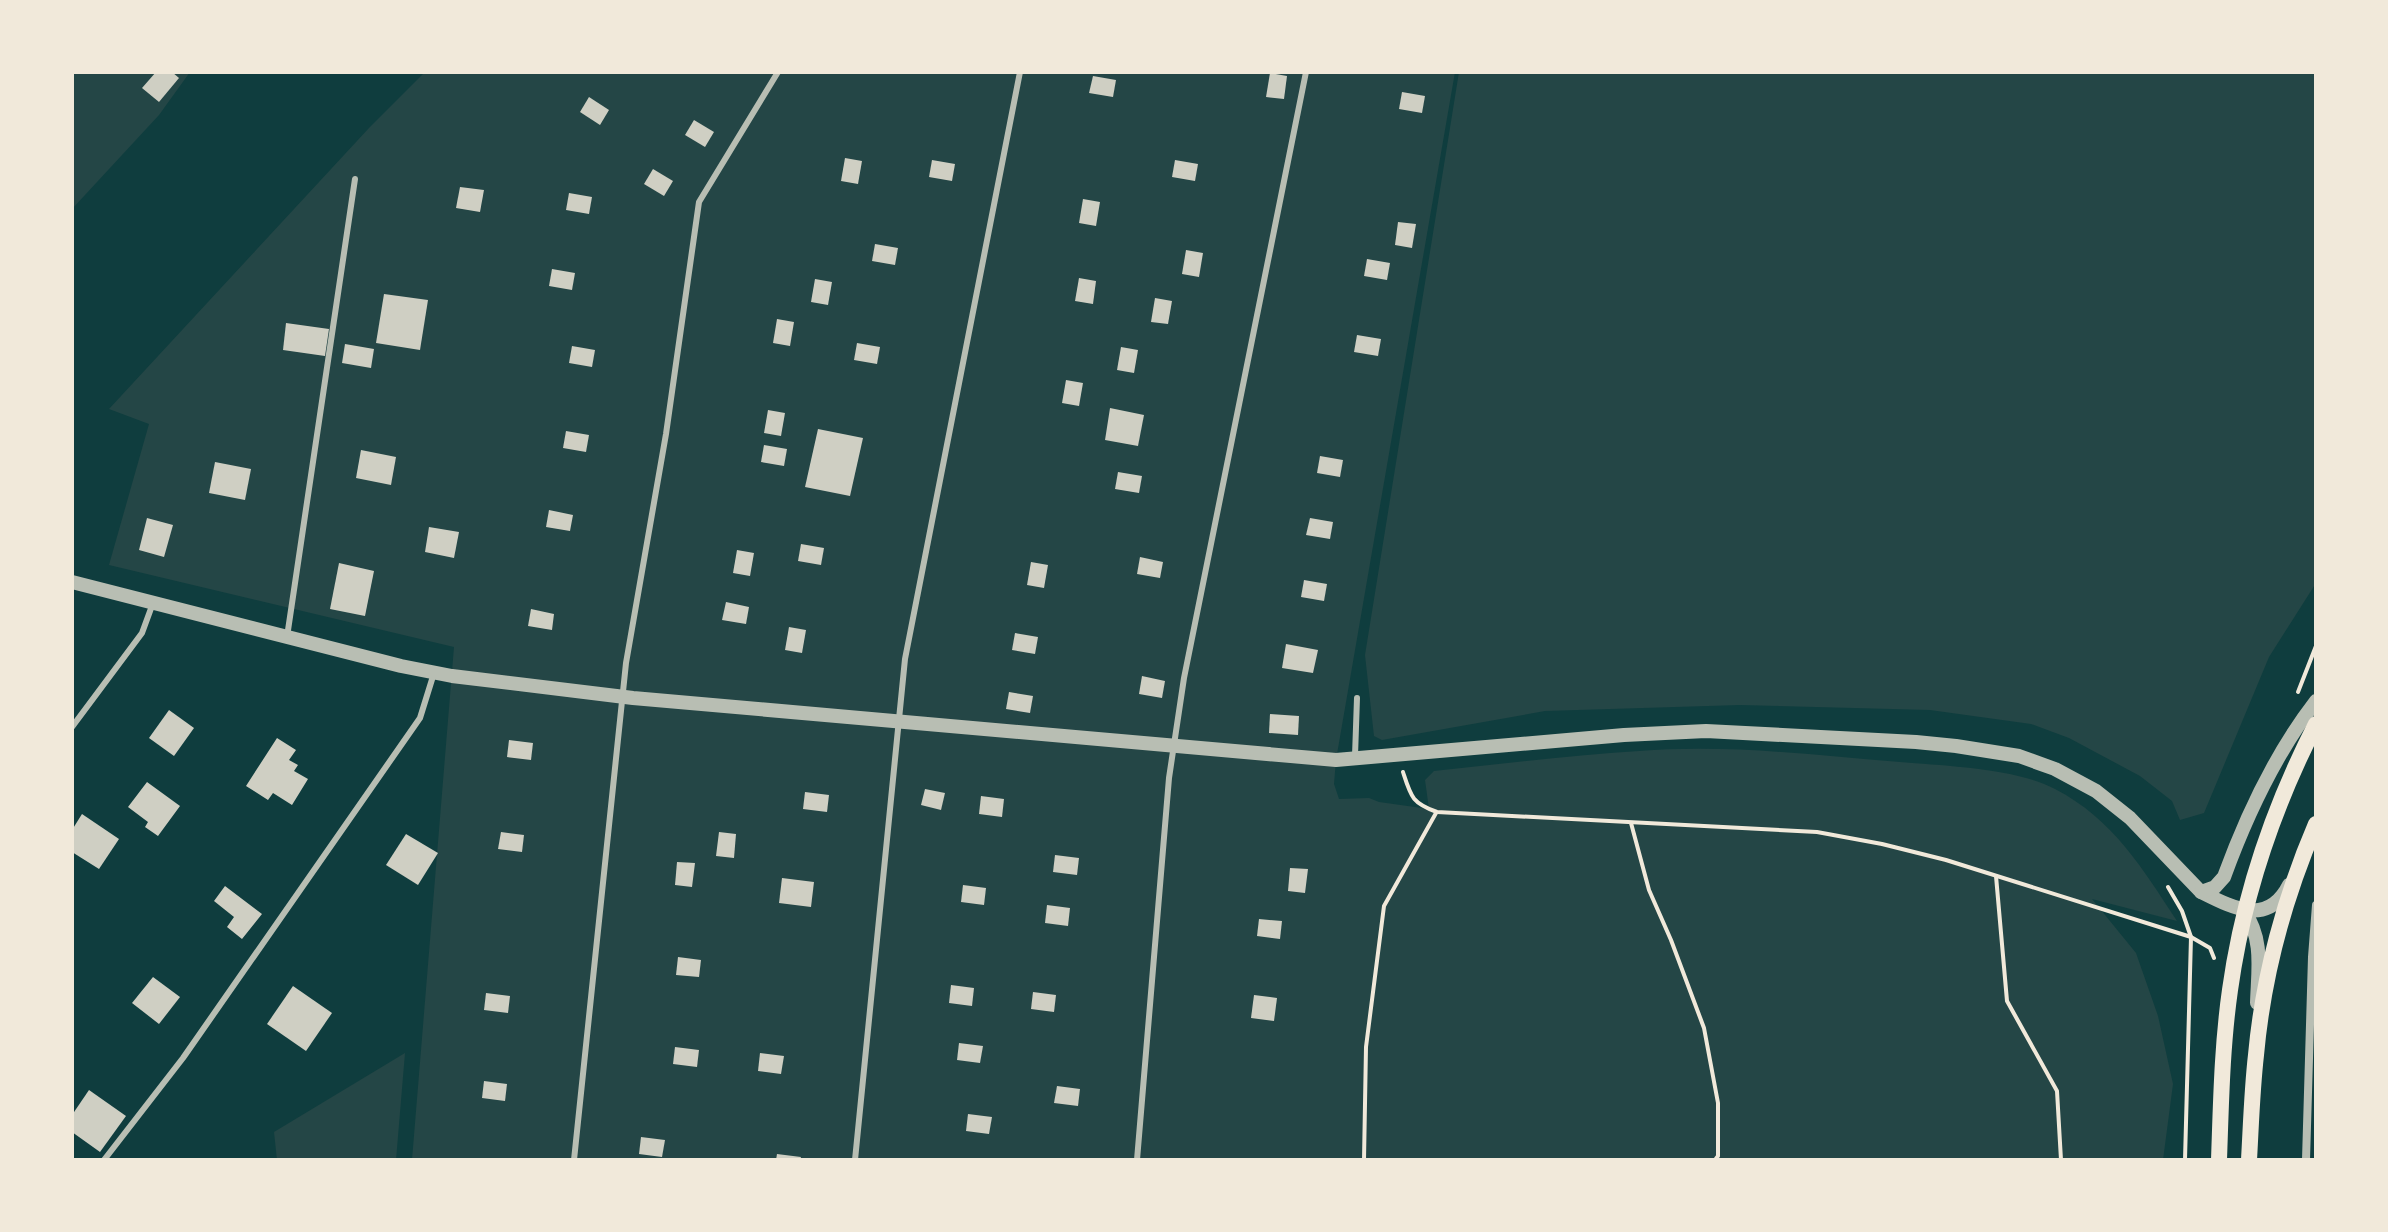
<svg xmlns="http://www.w3.org/2000/svg" width="2388" height="1232" viewBox="0 0 2388 1232" font-family="Montserrat,sans-serif">
  <style>
    .green { fill: #244646 }
    .building { fill: #cfcfc3 }
    .lines { fill: none; stroke-linecap: round; stroke-linejoin: round }
    .path { stroke: #f1e9da; stroke-width: 4 }
    .service { stroke: #b8beb3; stroke-width: 6 }
    .minor { stroke: #b8beb3; stroke-width: 8 }
    .tertiary { stroke: #b8beb3; stroke-width: 14 }
    .secondary { stroke: #f1e9da; stroke-width: 16 }
  </style>
  <rect width="100%" height="100%" fill="#0f3d3e"/>
  <g class="green">
    <polygon points="72,72 190,72 159,115 72,209"/>
    <path d="M425,72H1455L1336,760L1334,784L1339,799L1369,798L1379,802L1429,809L1425,780L1434,771C1502,764 1571,755 1639,751C1727,744 1814,755 1900,762C1945,766 2016,768 2055,789C2113,819 2143,869 2177,921L2092,899L2136,953L2158,1016L2173,1084L2163,1160H412L454,647L109,565L149,424L109,409L369,128Z"/>
    <polygon points="1459,72 2316,72 2316,583 2269,657 2204,813 2180,820 2172,801 2140,776 2069,738 2031,724 1930,710 1740,705 1545,711 1382,740 1374,736 1365,655"/>
    <polygon points="405,1053 396,1160 277,1160 274,1132"/>
  </g>
  <g class="building">
    <polygon points="156,72 172,72 179,78 159,102 142,88"/>
    <polygon points="1270,73 1287,76 1284,99 1266,97"/>
    <polygon points="1093,76 1116,80 1113,97 1089,93"/>
    <polygon points="1402,92 1425,96 1422,113 1399,109"/>
    <polygon points="589,97 609,110 600,125 580,112"/>
    <polygon points="694,120 714,132 705,147 685,135"/>
    <polygon points="845,158 862,161 858,184 841,181"/>
    <polygon points="932,160 955,164 952,181 929,177"/>
    <polygon points="1175,160 1198,164 1195,181 1172,177"/>
    <polygon points="653,169 673,181 664,196 644,184"/>
    <polygon points="460,187 484,190 480,212 456,208"/>
    <polygon points="569,193 592,197 589,214 566,210"/>
    <polygon points="1083,199 1100,202 1096,226 1079,223"/>
    <polygon points="1398,222 1416,224 1412,248 1395,245"/>
    <polygon points="875,244 898,248 895,265 872,261"/>
    <polygon points="1186,250 1203,253 1199,277 1182,274"/>
    <polygon points="1367,259 1390,263 1387,280 1364,276"/>
    <polygon points="552,269 575,273 572,290 549,286"/>
    <polygon points="1079,278 1096,281 1093,304 1075,301"/>
    <polygon points="815,279 832,282 828,305 811,302"/>
    <polygon points="384,294 428,300 420,350 376,343"/>
    <polygon points="1155,298 1172,301 1168,324 1151,322"/>
    <polygon points="777,319 794,322 790,346 773,343"/>
    <polygon points="286,323 329,329 325,356 283,350"/>
    <polygon points="1357,335 1381,339 1378,356 1354,352"/>
    <polygon points="857,343 880,347 877,364 854,360"/>
    <polygon points="345,344 374,349 371,368 342,363"/>
    <polygon points="572,346 595,350 592,367 569,363"/>
    <polygon points="1121,347 1138,350 1134,373 1117,370"/>
    <polygon points="1066,380 1083,383 1079,406 1062,403"/>
    <polygon points="1110,408 1144,415 1138,446 1105,440"/>
    <polygon points="768,410 785,413 781,436 764,433"/>
    <polygon points="818,429 863,438 850,496 805,487"/>
    <polygon points="566,431 589,435 586,452 563,448"/>
    <polygon points="764,445 787,449 784,466 761,462"/>
    <polygon points="361,450 396,457 391,485 356,478"/>
    <polygon points="1320,456 1343,460 1340,477 1317,473"/>
    <polygon points="215,462 251,469 245,500 209,493"/>
    <polygon points="1118,472 1142,476 1139,493 1115,489"/>
    <polygon points="549,510 573,515 570,531 546,527"/>
    <polygon points="147,518 173,525 164,557 139,550"/>
    <polygon points="1310,518 1333,522 1330,539 1306,535"/>
    <polygon points="429,527 459,532 454,558 425,552"/>
    <polygon points="801,544 824,548 821,565 798,561"/>
    <polygon points="737,550 754,553 750,576 733,573"/>
    <polygon points="1140,557 1163,562 1160,578 1137,574"/>
    <polygon points="1031,562 1048,565 1044,588 1027,585"/>
    <polygon points="339,563 374,571 365,616 330,609"/>
    <polygon points="1304,580 1327,584 1324,601 1301,597"/>
    <polygon points="726,602 749,607 746,624 722,620"/>
    <polygon points="531,609 554,614 552,630 528,626"/>
    <polygon points="789,627 806,630 802,653 785,650"/>
    <polygon points="1015,633 1038,637 1035,654 1012,650"/>
    <polygon points="1286,644 1318,650 1313,673 1282,668"/>
    <polygon points="1142,676 1165,681 1162,698 1139,694"/>
    <polygon points="1009,692 1033,696 1030,713 1006,709"/>
    <polygon points="169,710 194,728 174,756 149,738"/>
    <polygon points="1270,714 1299,716 1298,735 1269,733"/>
    <polygon points="277,738 296,750 289,760 298,765 294,771 308,779 292,805 273,793 268,800 246,786"/>
    <polygon points="509,740 533,743 531,760 507,757"/>
    <polygon points="147,782 180,806 158,836 145,827 148,822 128,807"/>
    <polygon points="925,789 945,793 941,810 921,805"/>
    <polygon points="805,792 829,795 827,812 803,809"/>
    <polygon points="981,796 1004,799 1002,817 979,814"/>
    <polygon points="82,814 119,839 99,869 72,852 72,830"/>
    <polygon points="501,832 524,835 522,852 498,849"/>
    <polygon points="719,832 736,834 734,858 716,856"/>
    <polygon points="406,834 438,853 418,885 386,865"/>
    <polygon points="1055,855 1079,858 1077,875 1053,872"/>
    <polygon points="677,862 695,863 692,887 675,885"/>
    <polygon points="1290,868 1308,869 1305,893 1288,891"/>
    <polygon points="782,878 814,882 811,907 779,903"/>
    <polygon points="963,885 986,888 984,905 961,902"/>
    <polygon points="225,886 262,914 242,939 227,927 234,917 214,901"/>
    <polygon points="1047,905 1070,908 1068,926 1045,923"/>
    <polygon points="1259,919 1282,921 1280,939 1257,936"/>
    <polygon points="678,957 701,960 699,977 676,975"/>
    <polygon points="153,977 180,997 159,1024 132,1003"/>
    <polygon points="951,985 974,988 972,1006 949,1003"/>
    <polygon points="293,986 332,1013 306,1051 267,1024"/>
    <polygon points="1033,992 1056,995 1054,1012 1031,1009"/>
    <polygon points="486,993 510,996 508,1013 484,1010"/>
    <polygon points="1254,995 1277,998 1274,1021 1251,1018"/>
    <polygon points="959,1043 983,1046 980,1063 957,1060"/>
    <polygon points="675,1047 699,1050 697,1067 673,1064"/>
    <polygon points="760,1053 784,1056 781,1074 758,1071"/>
    <polygon points="484,1081 507,1084 505,1101 482,1098"/>
    <polygon points="1057,1086 1080,1089 1078,1106 1054,1103"/>
    <polygon points="89,1090 126,1116 100,1152 72,1132 72,1115"/>
    <polygon points="968,1114 992,1117 989,1134 966,1131"/>
    <polygon points="641,1137 665,1140 662,1157 639,1154"/>
    <polygon points="777,1154 801,1157 800,1160 776,1160"/>
  </g>
  <g class="lines">
    <g class="path">
      <polyline points="2298,692 2316,646"/>
      <path d="M1403,772C1411,797 1412,803 1437,812L1817,832L1882,844L1946,860L2191,937L2210,948L2214,958"/>
      <polyline points="1631,823 1649,890 1671,940 1704,1028 1718,1103 1718,1156 1715,1160"/>
      <polyline points="1996,876 2007,1001 2057,1091 2061,1160"/>
      <polyline points="2168,887 2182,911 2191,937 2185,1160"/>
      <polyline points="1364,1160 1366,1047 1384,906 1436,813"/>
    </g>
    <g class="service">
      <polyline points="287,637 355,179"/>
      <polyline points="72,727 142,633 153,603"/>
      <polyline points="1355,756 1357,698"/>
      <polyline points="104,1160 183,1058 420,718 434,673"/>
      <polyline points="574,1160 626,663 666,434 699,202 778,72"/>
      <polyline points="855,1160 905,659 1020,72"/>
      <polyline points="1137,1160 1169,778 1184,678 1306,72"/>
    </g>
    <polyline class="minor" points="2306,1160 2312,957 2316,905"/>
    <g class="tertiary">
      <path d="M72,582L401,666L452,676L633,698L1336,760L1624,735L1706,731L1916,742L1956,746L2019,756L2055,769L2096,791L2130,818L2201,892C2233,908 2268,927 2289,885"/>
      <path d="M2201,892L2215,887L2224,877C2247,814 2275,754 2316,701"/>
      <path d="M2244,911C2264,939 2258,970 2257,1003"/>
    </g>
    <g class="secondary">
      <path d="M2219,1160C2221,1103 2222,1046 2230,990C2243,896 2273,808 2316,724"/>
      <path d="M2249,1160C2251,1125 2252,1090 2256,1055C2263,977 2285,896 2316,824"/>
    </g>
  </g>
  <rect width="2388" height="1232" fill="none" stroke="#f1e9da" stroke-width="148"/>
</svg>
